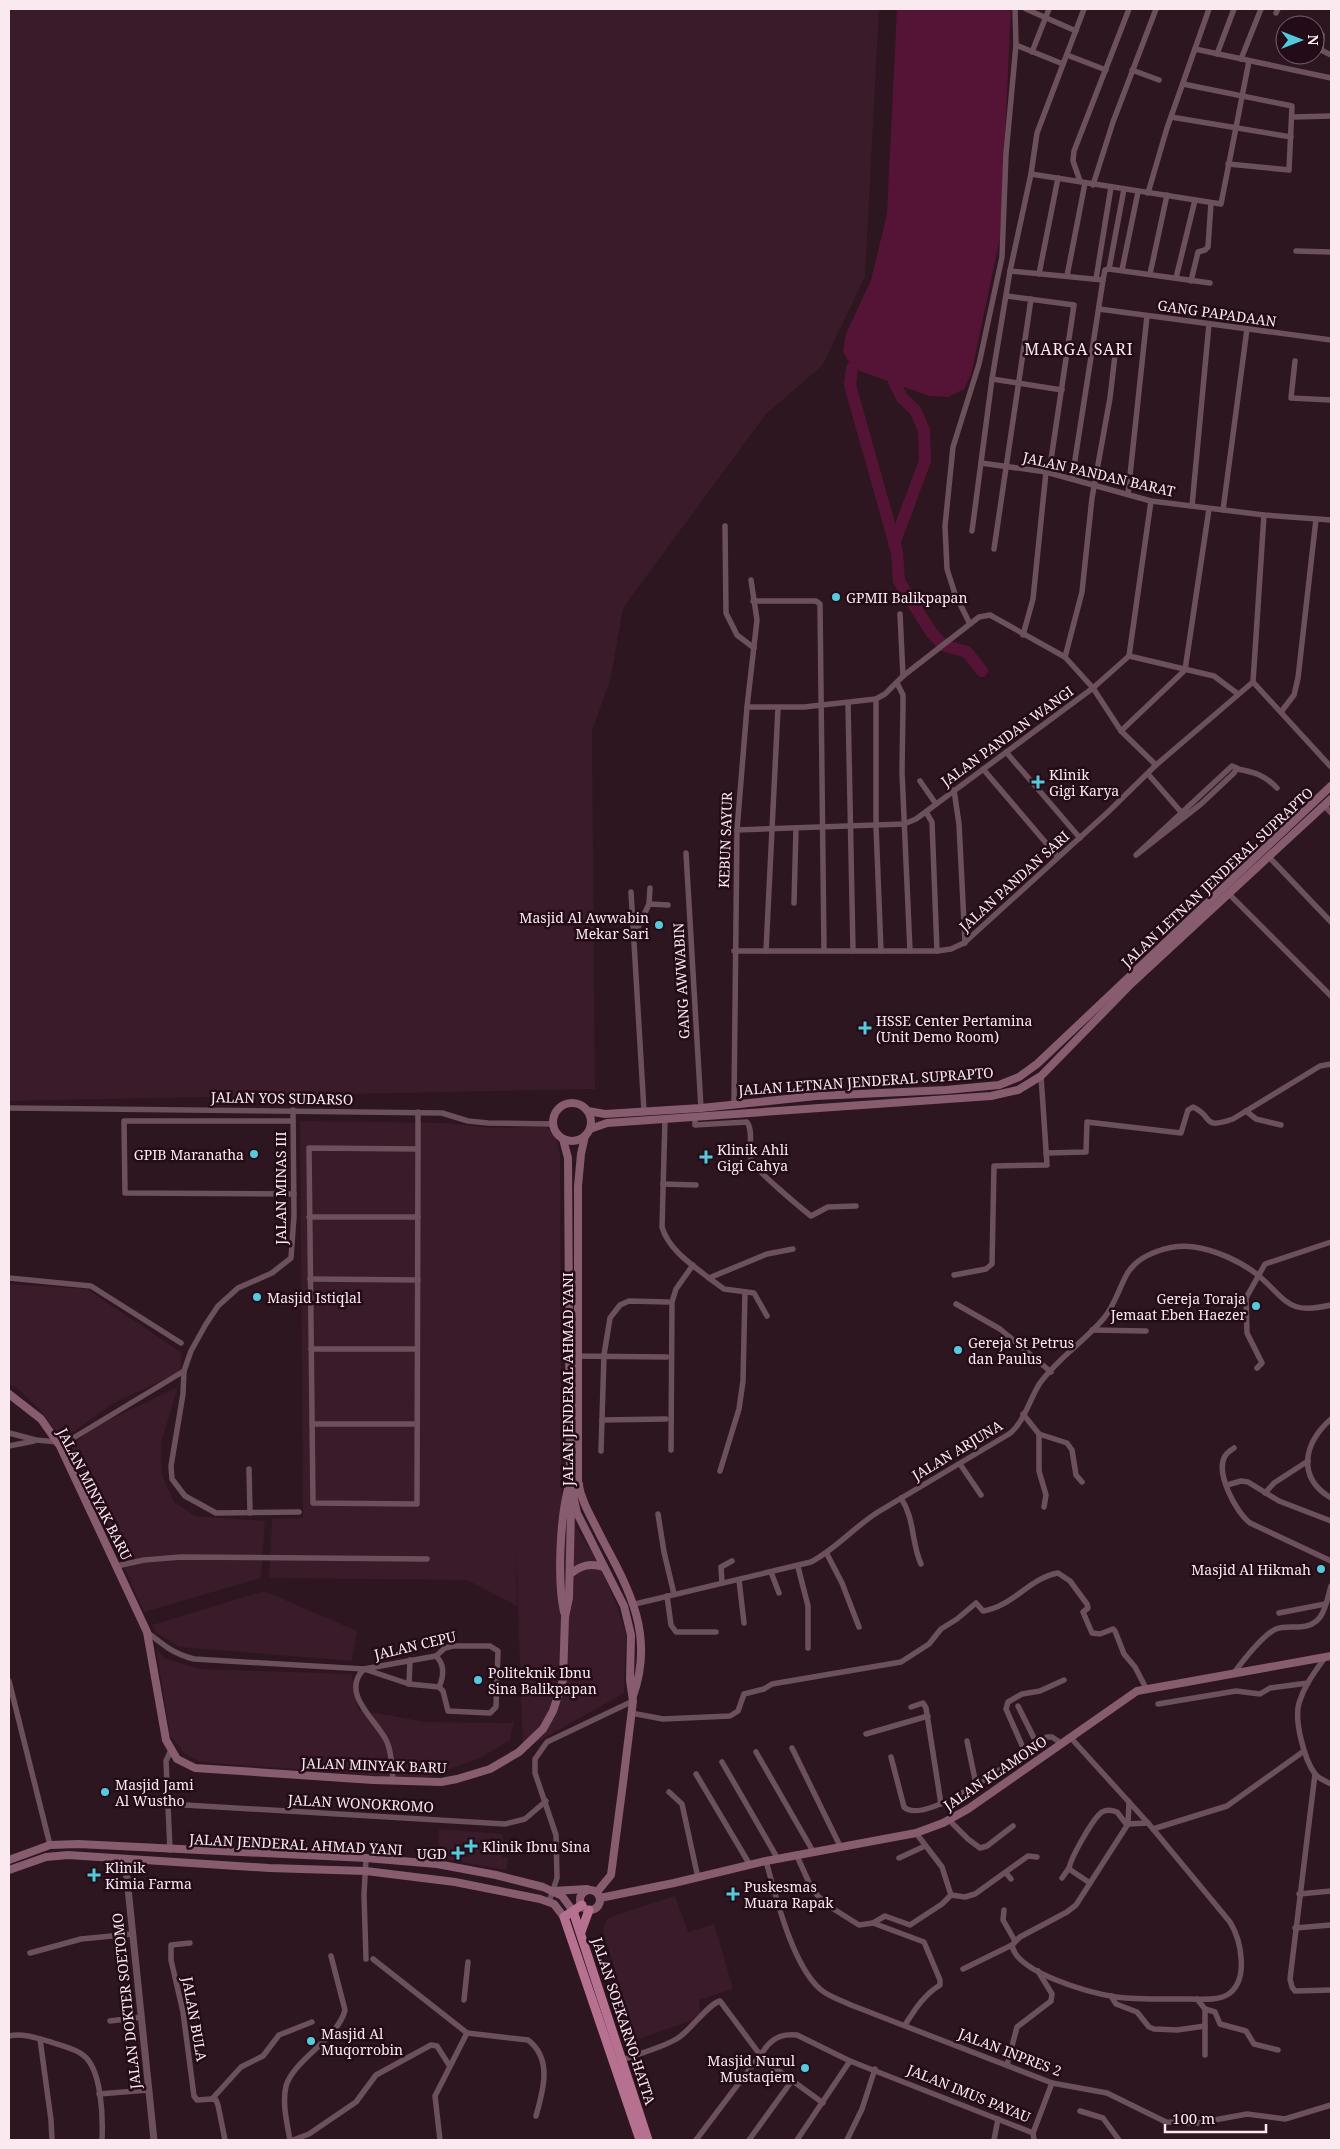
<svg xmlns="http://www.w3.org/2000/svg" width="1340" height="2149" viewBox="0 0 1340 2149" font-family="'Noto Serif',serif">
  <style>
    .built { fill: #391b29 }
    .water { fill: #551336 }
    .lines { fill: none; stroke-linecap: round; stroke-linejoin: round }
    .river { stroke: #551336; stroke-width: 12 }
    .minor { stroke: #6c505c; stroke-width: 5.5 }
    .tertiary { stroke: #6c505c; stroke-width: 7 }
    .secondary { stroke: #875c6f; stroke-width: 8 }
    .trunk { stroke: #b5718f; stroke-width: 9 }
    .poi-dot { fill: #54cadd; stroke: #230c17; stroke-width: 2 }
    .labels { text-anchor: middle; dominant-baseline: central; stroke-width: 5; stroke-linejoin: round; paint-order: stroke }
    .street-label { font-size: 14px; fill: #fbe9f0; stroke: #230c17 }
    .poi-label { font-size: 14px; fill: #fbe9f0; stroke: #230c17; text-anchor: start }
    .quarter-label { font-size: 16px; letter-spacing: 1px; fill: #fbe9f0; stroke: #230c17 }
  </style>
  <rect width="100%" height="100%" fill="#2d1620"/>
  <g class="built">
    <polygon points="9,9 879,9 865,277 822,366 766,414 623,608 611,677 592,731 595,1089 9,1101"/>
    <polygon points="300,1121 448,1123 492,1128 546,1126 556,1137 560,1154 562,1505 599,1564 617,1606 626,1634 624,1693 523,1750 516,1548 517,1606 467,1580 269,1578 272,1519 303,1518"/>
    <polygon points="9,1284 87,1289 182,1353 180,1372 112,1404 62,1440 40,1410 16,1387 9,1385"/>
    <polygon points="178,1387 161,1443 162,1475 174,1502 195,1516 265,1521 261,1578 144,1612 71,1448 88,1430"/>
    <polygon points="264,1591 357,1631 352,1661 180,1647 156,1633 152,1625"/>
    <polygon points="156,1648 164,1658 200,1669 352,1674 358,1710 426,1722 510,1723 514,1721 510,1740 480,1758 422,1779 201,1762 185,1754 170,1735"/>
    <polygon points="439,1829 503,1834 502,1857 508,1858 506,1870 438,1858"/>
    <polygon points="675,1896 688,1932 714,1924 733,1989 699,2000 700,2013 690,2021 636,2040 603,1930 607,1919 613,1916"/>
  </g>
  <polygon class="water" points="897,9 1011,9 1000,238 971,375 964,389 948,397 929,396 852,368 843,351 846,334 871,280 887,214"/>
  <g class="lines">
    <g class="river">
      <polyline points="852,368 850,385 897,552 899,581 931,632 943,645 967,652 982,671"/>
      <polyline points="894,544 925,461 924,430 915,410 902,398 894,382"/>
    </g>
    <g class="minor">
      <polyline points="1026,9 1076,31"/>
      <polyline points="1276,13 1278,9"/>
      <polyline points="1322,35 1321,50 1331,55"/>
      <polyline points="1016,45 1063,64"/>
      <polyline points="1195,49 1331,78"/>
      <polyline points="1032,52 1049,9"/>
      <polyline points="1217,54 1234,9"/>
      <polyline points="1067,55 1106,70"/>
      <polyline points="1241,59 1261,9"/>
      <polyline points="1132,70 1159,80"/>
      <polyline points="1183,84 1292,106 1289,170 1228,164"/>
      <polyline points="1171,117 1291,137"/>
      <polyline points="1293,117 1331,116"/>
      <polyline points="1031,174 1221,204 1249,61"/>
      <polyline points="1080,181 1073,161 1074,151 1129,9"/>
      <polyline points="1093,185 1113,122 1156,9"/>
      <polyline points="1148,193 1167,128 1209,9"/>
      <polyline points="1296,251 1331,252"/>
      <polyline points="1109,269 1124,189"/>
      <polyline points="1122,270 1138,192"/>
      <polyline points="1039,274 1058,178"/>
      <polyline points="1150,274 1167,195"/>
      <polyline points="1067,276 1085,183"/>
      <polyline points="1176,278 1195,200"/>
      <polyline points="1096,279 1111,187"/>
      <polyline points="1103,280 1105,270 1109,269 1210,283"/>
      <polyline points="1191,281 1198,252 1205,250 1208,247 1211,203"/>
      <polyline points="1007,296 1074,305 1049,473"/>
      <polyline points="1099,309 1331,340"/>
      <polyline points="1295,361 1291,398 1331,400"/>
      <polyline points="992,379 1062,390"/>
      <polyline points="981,463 1046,472 1151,501 1264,515 1331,520"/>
      <polyline points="1072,479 1103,280 1010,271 1031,174 1037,133 1084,9"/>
      <polyline points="1128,494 1147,316"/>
      <polyline points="1192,506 1209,324"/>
      <polyline points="1223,510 1247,329"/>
      <polyline points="1264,515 1253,682 1331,767"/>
      <polyline points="725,526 726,613 737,635 754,648"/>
      <polyline points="972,531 992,379 1010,271"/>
      <polyline points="994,549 1031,299"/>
      <polyline points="753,601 816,601 820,604 824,951"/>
      <polyline points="900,614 903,676"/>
      <polyline points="970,624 955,594 947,569 945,526 953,447 979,364 1002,257 1006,154 1016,45 1015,9"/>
      <polyline points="1023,635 1033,599 1046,472"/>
      <polyline points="1129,656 1214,676 1238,694"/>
      <polyline points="1065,657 1082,592 1092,498 1110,398 1115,355"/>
      <polyline points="897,683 903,695 903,705 902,772 910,951"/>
      <polyline points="876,699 876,826 881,951"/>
      <polyline points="848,703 853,951"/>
      <polyline points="747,707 804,707 876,699 885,694 903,676 979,617 990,615 1065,657 1093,688 1121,731 1156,765"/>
      <polyline points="1281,712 1294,695 1298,678 1316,519"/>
      <polyline points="1121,731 1185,670 1209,509"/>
      <polyline points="1006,752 1080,838"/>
      <polygon points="1232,766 1237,768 1234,773 1201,804 1136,855"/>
      <polyline points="983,769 1058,857"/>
      <path d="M1237,769C1254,772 1265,775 1277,788"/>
      <polyline points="1148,774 1182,813"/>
      <polyline points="920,781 936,804"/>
      <polyline points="954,790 959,824 965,943"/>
      <polyline points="1324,805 1331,813"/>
      <polyline points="926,812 932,822 937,951"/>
      <polyline points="737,830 904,824 916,819 1093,688 1129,656 1151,501"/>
      <polyline points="686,853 701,1108"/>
      <polyline points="1268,856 1331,922"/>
      <polyline points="631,892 644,1111"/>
      <polyline points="1228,893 1331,996"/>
      <polyline points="794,903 796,828"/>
      <polyline points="649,904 668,905"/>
      <polyline points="635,934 649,904 650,888"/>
      <polyline points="734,951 937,951 951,949 964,943 1108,812 1156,765 1253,682"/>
      <polyline points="766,951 778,708"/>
      <polyline points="734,1103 737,830 747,707 757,620 751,580"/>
      <polyline points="9,1108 442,1113 468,1121 488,1123 553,1124"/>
      <polyline points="293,1110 294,1216 291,1258 272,1273 238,1288 218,1306 206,1324 191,1351 184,1371 183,1394 171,1466 172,1479 185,1496 216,1513 299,1512"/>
      <polyline points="1246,1111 1256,1119 1281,1125"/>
      <polyline points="418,1112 418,1149 417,1504 313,1503 309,1148 418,1149"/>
      <path d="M695,1117V1125L747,1122C754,1132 748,1149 751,1160C754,1169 801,1208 811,1216L828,1207L856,1206"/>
      <path d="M665,1119L662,1227C668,1249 692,1265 709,1278L767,1254L793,1249"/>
      <polyline points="293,1121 124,1121 125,1193 294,1194"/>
      <path d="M1046,1153L1086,1152L1087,1122L1181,1133L1188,1110L1193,1107C1215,1117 1200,1130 1233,1119L1320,1066L1331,1064"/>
      <polyline points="663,1184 696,1185"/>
      <polyline points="309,1217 418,1217"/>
      <polyline points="954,1275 986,1269 992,1264 994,1166 1047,1165 1041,1076"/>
      <polyline points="9,1278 91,1286 181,1343"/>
      <polyline points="709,1278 724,1289 754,1293 767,1316"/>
      <polyline points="310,1279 418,1280"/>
      <polyline points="956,1304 1000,1329 1051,1372"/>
      <polyline points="1092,1330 1146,1331"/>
      <polyline points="311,1349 417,1349"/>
      <polyline points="569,1356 667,1357"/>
      <polyline points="1257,1368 1262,1363 1247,1333 1246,1298 1265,1264 1331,1242"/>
      <polyline points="1023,1414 1039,1434 1067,1443 1072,1450 1076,1475 1082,1482"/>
      <path d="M1331,1419C1304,1443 1296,1477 1331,1498"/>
      <polyline points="602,1420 666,1419"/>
      <polyline points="312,1424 417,1424"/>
      <polyline points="9,1433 36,1440 58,1442"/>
      <polyline points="1039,1434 1039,1471 1046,1495 1044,1507"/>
      <polyline points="9,1446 34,1441"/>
      <polyline points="60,1446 184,1371"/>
      <path d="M1234,1448C1231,1450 1227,1453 1225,1456C1215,1473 1236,1512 1250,1523L1331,1561"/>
      <polyline points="671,1450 672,1302 676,1289 693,1265"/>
      <polyline points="601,1451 604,1355 610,1318 620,1305 629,1301 668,1302"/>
      <polyline points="960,1464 981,1495"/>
      <polyline points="249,1469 250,1513"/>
      <polyline points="720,1471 739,1409 743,1381 745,1292"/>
      <polyline points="1227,1485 1241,1481 1248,1482 1279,1501 1331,1521"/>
      <polyline points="1265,1493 1274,1483 1308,1461"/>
      <path d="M901,1498C915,1519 911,1542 921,1564"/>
      <polyline points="658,1514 664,1552 674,1594"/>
      <polyline points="827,1554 842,1583 859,1627"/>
      <polyline points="117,1566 144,1560 181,1557 427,1559"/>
      <polyline points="798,1567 808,1606 808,1648"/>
      <polyline points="771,1572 779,1593"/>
      <polyline points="739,1580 744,1623"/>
      <polyline points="722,1583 721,1567 732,1561"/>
      <polyline points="667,1596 671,1625 676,1632 716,1632"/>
      <path d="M635,1604L811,1562C836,1549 854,1527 878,1512L1009,1434C1024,1423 1030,1398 1040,1383C1058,1358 1085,1341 1104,1318C1115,1305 1119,1288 1127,1274C1139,1253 1172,1244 1194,1247C1216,1250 1242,1262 1259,1276C1288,1301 1287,1315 1331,1305"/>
      <polyline points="1279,1613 1325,1604"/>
      <path d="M147,1632C163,1645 174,1654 194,1659L364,1669L436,1656L445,1648L453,1646H490L498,1651L496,1707L490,1713L448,1711L443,1691L439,1687L409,1684L364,1669"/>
      <path d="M436,1656C445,1665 444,1676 439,1687"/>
      <path d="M1324,1659C1314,1673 1304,1686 1299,1703C1294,1720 1304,1759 1315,1774C1319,1779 1326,1781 1331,1784"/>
      <path d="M364,1669C339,1694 378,1721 387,1742C392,1753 392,1768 393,1781"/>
      <path d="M1233,1674C1242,1662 1262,1635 1276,1629C1283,1626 1291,1627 1299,1627C1324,1626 1325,1607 1331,1586"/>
      <polyline points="9,1681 50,1845"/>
      <polyline points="409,1684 410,1660"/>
      <polyline points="1158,1704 1236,1691 1260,1694 1270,1688 1308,1683"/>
      <polyline points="1018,1706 1037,1744"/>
      <polyline points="911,1707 923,1703 926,1708 941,1804"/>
      <path d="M631,1713L663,1719L730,1716L738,1711L744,1694L764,1689L772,1684L901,1662L929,1644L941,1629L957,1619L976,1603L983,1611C1014,1606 1029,1578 1058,1573L1070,1581L1087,1604L1088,1608L1083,1612L1092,1633L1100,1634L1113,1629L1115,1631L1124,1654L1135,1667L1146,1688"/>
      <polyline points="866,1734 928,1716"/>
      <polyline points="967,1741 976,1784"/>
      <polyline points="792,1748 841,1848"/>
      <polyline points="756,1752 814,1853"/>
      <polyline points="1025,1752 1006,1709 1008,1702 1022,1694 1040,1691 1064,1680"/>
      <path d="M891,1757L904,1807C925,1828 1025,1752 1047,1737H1052L1061,1743"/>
      <polyline points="722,1762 778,1859"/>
      <polyline points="696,1774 750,1865"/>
      <polyline points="1315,1774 1290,1979 1292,1987 1295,1991 1331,1990"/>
      <polyline points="669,1792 682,1804 698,1878"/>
      <polyline points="168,1804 505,1824 525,1819 546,1801"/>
      <polyline points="949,1820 968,1839 980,1848 987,1846 1013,1826"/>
      <polyline points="1128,1824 1148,1823"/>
      <polyline points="1153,1829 1227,1806 1304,1751"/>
      <polyline points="170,1850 166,1761 171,1750"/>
      <polyline points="797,1856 811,1887 818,1896 832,1908 859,1925 873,1923 885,1916 910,1925 942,1904 951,1895 942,1867 916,1833"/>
      <polyline points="366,1858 364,1895 366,1959"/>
      <polyline points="899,1858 925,1846"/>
      <path d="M766,1861C776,1897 792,1964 820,1989C829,1997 841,2000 851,2005L1052,2083L1107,2093L1166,2122L1198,2123L1247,2114L1285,2119L1331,2105"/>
      <polyline points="1006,1873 1011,1879"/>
      <polyline points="1062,1878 1069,1868"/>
      <path d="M1090,1883L1069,1869C1070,1859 1093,1818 1102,1812C1107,1809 1112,1810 1117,1812L1127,1825"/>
      <polyline points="1299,1894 1331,1891"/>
      <polyline points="951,1895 965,1897 975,1894 1028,1856 1037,1857"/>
      <polyline points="549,1902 557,1878 556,1835 535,1773 535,1759 547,1742 633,1701"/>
      <polyline points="1004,1910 1003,1920 1015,1941"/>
      <path d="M873,1923L924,1942L940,1980V1985C924,1995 915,2009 905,2025"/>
      <polyline points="1295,1928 1331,1925"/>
      <polyline points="190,1943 171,1945 171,1960 183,2012 194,2096 197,2100 212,2099"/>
      <path d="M1012,1945C1016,1973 1091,1993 1116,1997C1140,2000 1165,1999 1189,1999C1200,1999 1217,2001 1227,1995C1250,1981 1241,1940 1230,1922L1148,1823L1070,1737"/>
      <polyline points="30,1953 81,1939 132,1934"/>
      <path d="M373,1959L467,2033L528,2040C553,2059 543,2091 536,2116"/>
      <polyline points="963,1969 1012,1945 1020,1937 1067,1912 1076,1905 1128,1824 1129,1802"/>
      <polyline points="1111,1996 1116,2004 1137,2012 1149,2027 1154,2029 1177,2030 1205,2026"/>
      <polyline points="1197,1999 1205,2009 1205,2055"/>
      <polyline points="464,2000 468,1962"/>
      <polyline points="1205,2009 1215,2012 1220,2024 1246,2031 1254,2044 1278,2050"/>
      <polyline points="110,2021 141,2017"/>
      <path d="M9,2036C24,2033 36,2038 51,2042C61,2046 74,2048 83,2055C102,2069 103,2118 102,2140"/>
      <polyline points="40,2039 51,2120 52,2140"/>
      <path d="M622,2060C640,2053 662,2048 678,2038C692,2029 707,2005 720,2001L764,2060L823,2103"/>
      <polyline points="1007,2065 1017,2027 1051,2001 1052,1994 1038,1971"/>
      <polyline points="99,2094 148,2090"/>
      <polyline points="212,2099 241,2067 263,2056 279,2035 312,2022"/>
      <polyline points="212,2099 216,2100 218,2105 225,2140"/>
      <polyline points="1080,2111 1103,2118 1119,2140"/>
      <path d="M290,2140C287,2123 282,2103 286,2086C294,2059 338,2039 345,2010L331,1956"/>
      <polyline points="293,2140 309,2134 356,2102 376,2075 431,2045 437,2046 449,2065"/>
      <polyline points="440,2140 435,2096 467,2033"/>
      <path d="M696,2140L767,2046C776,2036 784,2034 797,2035L850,2061L1033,2133"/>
      <polyline points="749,2140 791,2082"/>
      <polyline points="797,2140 850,2061"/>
      <polyline points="847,2140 862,2109 875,2069"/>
      <polyline points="994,2140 998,2119"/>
      <polyline points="1034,2140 1033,2133 1052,2083"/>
    </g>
    <polyline class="tertiary" points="125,1859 154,2140"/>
    <g class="secondary">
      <circle cx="572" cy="1122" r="19"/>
      <polyline points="588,1111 605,1114 701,1108 816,1096 946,1090 999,1085 1019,1077 1037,1064 1331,786"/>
      <polyline points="590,1129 607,1123 991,1096 1018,1090 1041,1076 1132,983 1331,799"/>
      <path d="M585,1136L581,1154L578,1186V1481C581,1502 592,1518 601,1537C629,1589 655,1635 633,1696"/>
      <polyline points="563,1139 568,1158 570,1481 577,1513 624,1606 631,1635 630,1680 633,1701 623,1783 611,1875 597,1892"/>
      <polyline points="9,1394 41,1419 60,1446 147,1632 166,1740 177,1759 195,1768 373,1780 441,1782 457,1779 490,1769 519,1752 543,1729 553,1711 563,1680 565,1617 569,1598 571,1511 573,1498 579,1485"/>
      <path d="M570,1574C582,1565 589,1563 604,1567"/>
      <path d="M564,1612C557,1580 560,1517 569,1485"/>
      <polyline points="9,1860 50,1845 78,1844 366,1858 437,1864 496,1875 543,1887 562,1896 573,1911"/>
      <polyline points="9,1870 46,1857 68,1855 269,1868 366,1871 455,1882 540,1899 554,1904 564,1917"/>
      <circle cx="590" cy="1900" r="10"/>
      <polyline points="553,1891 587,1889"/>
      <polyline points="600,1898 674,1883 766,1861 916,1833 943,1823 968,1809 1137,1691 1331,1656"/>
    </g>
    <g class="trunk">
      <polyline points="582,1905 564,1917 640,2140"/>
      <polyline points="573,1911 648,2140"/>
      <polyline points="581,1932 589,1910"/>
    </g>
  </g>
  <g class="poi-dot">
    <circle cx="836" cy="597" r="5"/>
    <path d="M1035.5 774.5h5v5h5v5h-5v5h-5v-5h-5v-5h5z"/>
    <circle cx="659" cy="925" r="5"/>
    <path d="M862.5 1020.5h5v5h5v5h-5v5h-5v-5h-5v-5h5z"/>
    <circle cx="254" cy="1154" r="5"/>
    <path d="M703.5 1149.5h5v5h5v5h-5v5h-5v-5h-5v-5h5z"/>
    <circle cx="257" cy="1297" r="5"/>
    <circle cx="1256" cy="1306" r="5"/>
    <circle cx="958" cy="1350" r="5"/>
    <circle cx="1321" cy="1569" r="5"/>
    <circle cx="478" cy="1680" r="5"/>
    <circle cx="105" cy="1792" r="5"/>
    <path d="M468.5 1838.5h5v5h5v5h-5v5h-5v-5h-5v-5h5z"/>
    <path d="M455.5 1845.5h5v5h5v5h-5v5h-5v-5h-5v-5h5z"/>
    <path d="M91.5 1867.5h5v5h5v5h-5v5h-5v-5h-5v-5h5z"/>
    <path d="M730.5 1886.5h5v5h5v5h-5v5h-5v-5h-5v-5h5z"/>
    <circle cx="311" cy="2041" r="5"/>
    <circle cx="805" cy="2068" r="5"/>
  </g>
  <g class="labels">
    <g class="street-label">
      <text transform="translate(1217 313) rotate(8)">GANG PAPADAAN</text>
      <text transform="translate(1099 474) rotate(13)">JALAN PANDAN BARAT</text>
      <text transform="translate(1007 736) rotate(-36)">JALAN PANDAN WANGI</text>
      <text transform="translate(725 840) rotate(-88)">KEBUN SAYUR</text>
      <text transform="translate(1217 877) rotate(-43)">JALAN LETNAN JENDERAL SUPRAPTO</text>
      <text transform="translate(1014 881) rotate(-42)">JALAN PANDAN SARI</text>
      <text transform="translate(681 981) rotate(-93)">GANG AWWABIN</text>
      <text transform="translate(866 1081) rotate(-4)">JALAN LETNAN JENDERAL SUPRAPTO</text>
      <text transform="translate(282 1098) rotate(1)">JALAN YOS SUDARSO</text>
      <text transform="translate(280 1188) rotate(-90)">JALAN MINAS III</text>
      <text transform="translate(567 1379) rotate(-90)">JALAN JENDERAL AHMAD YANI</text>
      <text transform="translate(957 1450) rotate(-31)">JALAN ARJUNA</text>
      <text transform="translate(95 1494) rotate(63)">JALAN MINYAK BARU</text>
      <text transform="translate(415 1645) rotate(-13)">JALAN CEPU</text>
      <text transform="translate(374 1765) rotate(2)">JALAN MINYAK BARU</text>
      <text transform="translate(995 1773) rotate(-34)">JALAN KLAMONO</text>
      <text transform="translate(361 1803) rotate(3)">JALAN WONOKROMO</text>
      <text transform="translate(296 1844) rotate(3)">JALAN JENDERAL AHMAD YANI</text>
      <text transform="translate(126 2001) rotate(-96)">JALAN DOKTER SOETOMO</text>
      <text transform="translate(195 2019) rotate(80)">JALAN BULA</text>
      <text transform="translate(624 2021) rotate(72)">JALAN SOEKARNO-HATTA</text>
      <text transform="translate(1010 2052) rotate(21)">JALAN INPRES 2</text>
      <text transform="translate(969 2093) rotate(22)">JALAN IMUS PAYAU</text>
    </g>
    <g class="poi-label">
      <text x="846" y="597">GPMII Balikpapan</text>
      <text x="1049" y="774">Klinik<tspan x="1049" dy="16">Gigi Karya</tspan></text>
      <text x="649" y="917" text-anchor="end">Masjid Al Awwabin<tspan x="649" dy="16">Mekar Sari</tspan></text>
      <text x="876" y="1020">HSSE Center Pertamina<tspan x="876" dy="16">(Unit Demo Room)</tspan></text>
      <text x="717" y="1149">Klinik Ahli<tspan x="717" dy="16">Gigi Cahya</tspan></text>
      <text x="244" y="1154" text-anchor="end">GPIB Maranatha</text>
      <text x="267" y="1297">Masjid Istiqlal</text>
      <text x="1246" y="1298" text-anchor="end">Gereja Toraja<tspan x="1246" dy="16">Jemaat Eben Haezer</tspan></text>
      <text x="968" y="1342">Gereja St Petrus<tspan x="968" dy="16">dan Paulus</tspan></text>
      <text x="1311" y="1569" text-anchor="end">Masjid Al Hikmah</text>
      <text x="488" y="1672">Politeknik Ibnu<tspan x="488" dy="16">Sina Balikpapan</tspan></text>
      <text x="115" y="1784">Masjid Jami<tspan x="115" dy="16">Al Wustho</tspan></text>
      <text x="482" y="1846">Klinik Ibnu Sina</text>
      <text x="447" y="1853" text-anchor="end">UGD</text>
      <text x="105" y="1867">Klinik<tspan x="105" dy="16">Kimia Farma</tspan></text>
      <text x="744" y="1886">Puskesmas<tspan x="744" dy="16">Muara Rapak</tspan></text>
      <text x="321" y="2033">Masjid Al<tspan x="321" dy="16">Muqorrobin</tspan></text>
      <text x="795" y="2060" text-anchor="end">Masjid Nurul<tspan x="795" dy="16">Mustaqiem</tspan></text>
    </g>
    <g class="quarter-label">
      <text x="1079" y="349">MARGA SARI</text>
    </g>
  </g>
  <rect width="1340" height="2149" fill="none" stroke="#fbe9f0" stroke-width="20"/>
  <g transform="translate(1300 40) rotate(90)"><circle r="24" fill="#230c17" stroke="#79646e"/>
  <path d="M0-4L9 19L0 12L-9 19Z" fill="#54cadd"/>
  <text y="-8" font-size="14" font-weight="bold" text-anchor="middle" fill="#fbe9f0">N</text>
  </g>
  <path d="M1165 2124v8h101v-8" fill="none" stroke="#fbe9f0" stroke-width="2.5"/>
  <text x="1172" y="2124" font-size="15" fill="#fbe9f0" stroke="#230c17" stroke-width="4" paint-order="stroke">100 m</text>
</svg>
